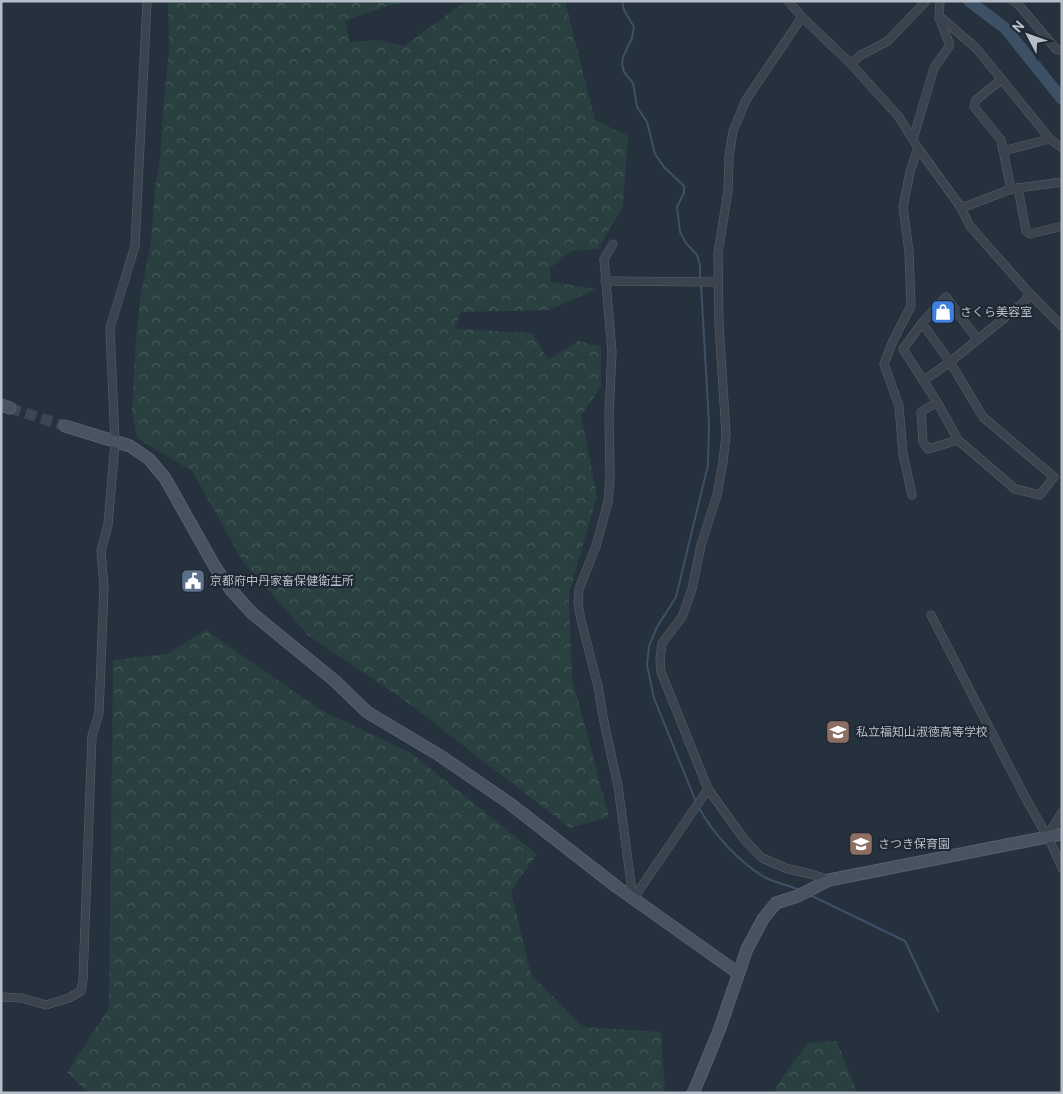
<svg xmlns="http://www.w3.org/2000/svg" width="1063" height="1094" viewBox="0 0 1063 1094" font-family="Roboto,'Noto Sans JP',sans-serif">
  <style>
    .forest { fill: url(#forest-crowns) }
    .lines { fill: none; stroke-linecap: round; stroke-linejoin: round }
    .stream { stroke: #3c5066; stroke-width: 2 }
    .river { stroke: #3c5066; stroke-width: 12 }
    .secondary-tunnel { stroke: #3c4653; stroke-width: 11; stroke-dasharray: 11 5.5; stroke-linecap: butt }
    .street-casing { stroke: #58616c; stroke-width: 9 }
    .secondary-casing { stroke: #58616c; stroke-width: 13 }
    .street { stroke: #3a434e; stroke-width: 8 }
    .secondary { stroke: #485261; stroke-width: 11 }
    .labels { text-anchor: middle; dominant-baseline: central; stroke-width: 4.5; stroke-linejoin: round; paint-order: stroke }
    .poi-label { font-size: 12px; fill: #b6bec9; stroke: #1f2833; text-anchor: start }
  </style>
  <defs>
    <pattern id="forest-crowns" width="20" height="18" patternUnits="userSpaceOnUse" patternTransform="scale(1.25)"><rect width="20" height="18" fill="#293f40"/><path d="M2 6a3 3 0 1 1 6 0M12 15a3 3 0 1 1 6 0" fill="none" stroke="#46595a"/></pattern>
  </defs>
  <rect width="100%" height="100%" fill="#26313e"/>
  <g class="forest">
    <polygon points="168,1 412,1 384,7 345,21 350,42 379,40 404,46 466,1 565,1 595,120 628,136 623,206 598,249 571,251 550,268 551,282 597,289 549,310 461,312 454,329 532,333 548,360 578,341 601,346 601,387 581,415 597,496 569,594 572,678 609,817 570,828 404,700 309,636 244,563 192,471 137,438 132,411 136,337 141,294 151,241 155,188 160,161 163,111 169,49"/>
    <polygon points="206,630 319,709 411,753 537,854 511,891 531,974 583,1027 661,1032 665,1093 88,1093 67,1072 109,1008 113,660 167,654"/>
    <polygon points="837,1041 857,1093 773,1093 786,1072 808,1043"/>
  </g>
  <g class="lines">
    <g class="stream">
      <polyline points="622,1 624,10 634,27 632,38 623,57 622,64 624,72 633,83 637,107 647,122 655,154 664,167 684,186 684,193 677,207 680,232 686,243 697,255 700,265 700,280"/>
      <polyline points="696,802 654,698 647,665 649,646 657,627 676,597 708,465 709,423 701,285"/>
      <path d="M699,808C714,835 740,863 766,878C776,883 789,885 799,890"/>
      <polyline points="810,895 905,941 938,1011"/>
    </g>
    <polyline class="river" points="969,1 1005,28 1062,99"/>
    <polyline class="secondary-tunnel" points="10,408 65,426"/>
    <defs>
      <g id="street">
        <polyline points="788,1 802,17 851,64 899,117 918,148 960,206 970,226 1030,294 1062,326"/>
        <polyline points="940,1 939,16 976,48 1050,139 1062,148"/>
        <polyline points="1013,1 1018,4 1056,49 1062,51"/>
        <polyline points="802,17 746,100 733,131 729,157 728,191 718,253 719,325 726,434 723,462 717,495 701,545 692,589 682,617 662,643 660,659 661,672 708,789 744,839 762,858 788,869 811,874 829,880"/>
        <polyline points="851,64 861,55 888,41 926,1"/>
        <polyline points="1002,79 976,100 974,107 1001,140 1011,189"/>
        <polyline points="913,139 934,68 950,45 939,18"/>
        <polyline points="1003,151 1050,139"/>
        <polyline points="1018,188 1026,231 1030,234 1062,226"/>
        <polyline points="960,206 967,206 1011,189 1062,182"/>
        <polyline points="613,244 604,259 612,352 609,414 610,478 608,502 596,546 579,589 578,603 581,620 598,686 603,717 618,786 633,899"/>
        <polyline points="605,281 718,282"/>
        <polyline points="922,323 946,297 977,339"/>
        <polyline points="923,381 950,362 922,323 903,349 937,402 958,440 1015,489 1040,495 1054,477 983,417 950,362 1024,302 1030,294"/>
        <polyline points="937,402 921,412 923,442 928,449 958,440"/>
        <polyline points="912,495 903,454 899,406 884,364 893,341 911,306 909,252 903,207 910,172 918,148"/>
        <polyline points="931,615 1025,797 1051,843 1062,868"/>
        <polyline points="1047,837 1062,812"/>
        <polyline points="633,899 708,789"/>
        <polyline points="1,997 22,998 46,1005 69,998 81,991 83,979 92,736 99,713 104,587 101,551 108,525 115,443 110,328 135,246 147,1"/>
      </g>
      <g id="secondary">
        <polyline points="1,405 10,408"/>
        <polyline points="65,426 130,446 149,459 165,478 215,567 231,590 253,614 335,681 367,712 439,755 509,803 617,887 738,973"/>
        <polyline points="693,1093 700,1077 720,1028 747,949 763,919 776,903 798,896 829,880 1062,834"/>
      </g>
    </defs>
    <use href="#street" class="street-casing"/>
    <use href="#secondary" class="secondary-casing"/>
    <use href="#street" class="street"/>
    <use href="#secondary" class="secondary"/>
  </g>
  <defs>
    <symbol id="shop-square" viewBox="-11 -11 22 22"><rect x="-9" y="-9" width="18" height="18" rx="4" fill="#3f7fe0" stroke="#1f2833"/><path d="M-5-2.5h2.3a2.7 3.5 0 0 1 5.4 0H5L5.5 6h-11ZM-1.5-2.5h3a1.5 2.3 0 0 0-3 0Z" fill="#fff"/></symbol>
    <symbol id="civic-square" viewBox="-11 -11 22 22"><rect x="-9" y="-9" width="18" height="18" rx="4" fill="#5c6f8a" stroke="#1f2833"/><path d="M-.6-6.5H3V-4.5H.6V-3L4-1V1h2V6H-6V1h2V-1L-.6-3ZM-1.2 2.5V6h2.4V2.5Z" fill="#fff"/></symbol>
    <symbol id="school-square" viewBox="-11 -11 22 22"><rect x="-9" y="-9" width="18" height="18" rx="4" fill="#8d6e63" stroke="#1f2833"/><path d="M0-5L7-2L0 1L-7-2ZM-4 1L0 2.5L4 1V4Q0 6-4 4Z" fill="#fff"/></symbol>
  </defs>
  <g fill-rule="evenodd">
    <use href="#shop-square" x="929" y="298" width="28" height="28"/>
    <use href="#civic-square" x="179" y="567" width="28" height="28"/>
    <use href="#school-square" x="824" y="718" width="28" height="28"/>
    <use href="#school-square" x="847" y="830" width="28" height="28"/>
  </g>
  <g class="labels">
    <g class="poi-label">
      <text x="960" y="312">さくら美容室</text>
      <text x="210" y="581">京都府中丹家畜保健衛生所</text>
      <text x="856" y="732">私立福知山淑徳高等学校</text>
      <text x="878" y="844">さつき保育園</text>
    </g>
  </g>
  <rect width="1063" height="1094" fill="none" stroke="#b6bec9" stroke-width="5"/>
  <g transform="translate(1028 35) rotate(311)" stroke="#1f2833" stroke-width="4" paint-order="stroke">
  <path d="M0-4L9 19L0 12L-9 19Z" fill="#b6bec9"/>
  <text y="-8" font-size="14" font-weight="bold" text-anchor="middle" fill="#b6bec9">N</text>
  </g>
</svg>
